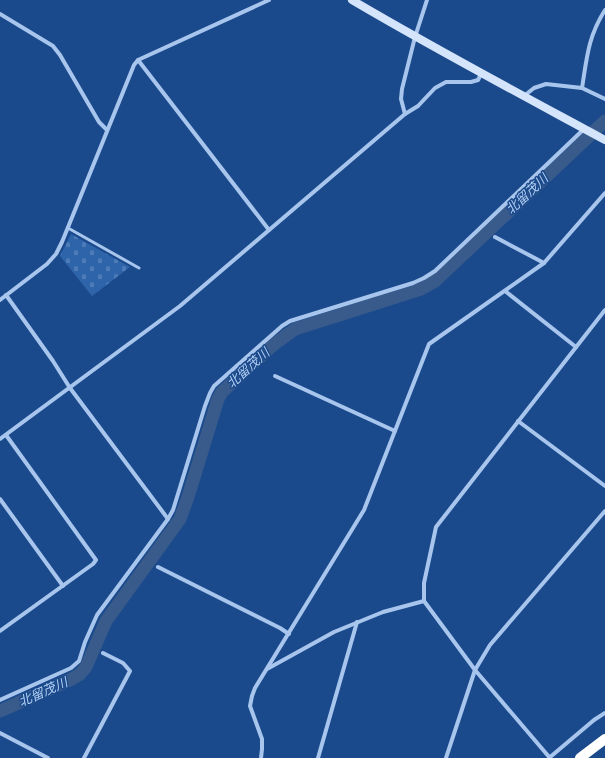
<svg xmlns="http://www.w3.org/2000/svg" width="605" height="758" viewBox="0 0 605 758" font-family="Roboto,'Noto Sans JP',sans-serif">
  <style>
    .cemetery { fill: url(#cemetery-stones) }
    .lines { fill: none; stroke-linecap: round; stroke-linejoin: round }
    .river { stroke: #395b8b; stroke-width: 13 }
    .lane { stroke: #a8c6ed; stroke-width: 3 }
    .street { stroke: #a8c6ed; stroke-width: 4 }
    .secondary { stroke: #d4e4fa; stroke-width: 8 }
    .highway { stroke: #fff; stroke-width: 10 }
    .labels { text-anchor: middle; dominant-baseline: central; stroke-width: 3; stroke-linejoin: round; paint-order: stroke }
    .water-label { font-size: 13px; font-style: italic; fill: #b3d0f4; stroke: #1b4a8c }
  </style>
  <defs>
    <pattern id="cemetery-stones" width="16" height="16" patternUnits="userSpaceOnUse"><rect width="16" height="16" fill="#2e64aa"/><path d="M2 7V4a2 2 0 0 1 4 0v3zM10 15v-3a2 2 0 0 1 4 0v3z" fill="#4d7bb7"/></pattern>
  </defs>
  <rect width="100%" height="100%" fill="#1b4a8c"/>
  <polygon class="cemetery" points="71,234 130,267 92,296 60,256"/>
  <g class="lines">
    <polyline class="river" points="0,711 72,679 80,674 86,667 106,621 180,519 188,497 218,399 222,392 273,345 295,329 421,289 435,281 605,121"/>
    <polyline class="lane" points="68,228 139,268"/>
    <g class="street">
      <polyline points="0,14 53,46 60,55 99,122 107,130"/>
      <polyline points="138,60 269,230"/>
      <path d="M582,88C587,57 588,37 605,10"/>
      <polyline points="524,96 534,88 546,84 582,88 605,99"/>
      <polyline points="405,114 401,99 402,89 415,37 427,0"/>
      <polyline points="495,237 544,263"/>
      <polyline points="505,291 576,347"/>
      <polyline points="6,295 53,361 70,388 168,519"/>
      <polyline points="0,300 47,264 56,254 62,242 134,65 138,60 269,0"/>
      <polyline points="275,376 395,431"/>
      <polyline points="518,421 605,486"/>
      <polyline points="0,439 180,306 405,114 418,106 435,88 446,82 471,82 478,80 481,74"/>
      <polyline points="0,499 63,586"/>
      <polyline points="158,567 280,628 289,634"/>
      <polyline points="0,631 93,564 96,560 6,435"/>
      <polyline points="267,669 334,632 383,612 424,601"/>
      <polyline points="0,700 71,668 79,661 85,642 97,615 168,519 173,510 205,406 210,393 214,386 282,326 290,321 413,283 424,278 435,271 584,129"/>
      <polyline points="0,733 48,758"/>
      <polyline points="84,758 130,671 123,663 103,653"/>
      <polyline points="261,758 262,749 262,739 250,706 252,696 255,688 364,510 429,344 544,263 605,193"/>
      <polyline points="318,758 357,622"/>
      <polyline points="446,758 475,670 490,645 605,511"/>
      <polyline points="549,758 594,720 605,713"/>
      <polyline points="550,758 475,670 424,601 424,583 436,527 605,310"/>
    </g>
    <path class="secondary" d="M352,0C435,49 520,94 605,140"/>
    <polyline class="highway" points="580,758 605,739"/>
  </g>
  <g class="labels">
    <g class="water-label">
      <text transform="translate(527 194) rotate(-43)">北留茂川</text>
      <text transform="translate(248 368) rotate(-42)">北留茂川</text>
      <text transform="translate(43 692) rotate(-24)">北留茂川</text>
    </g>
  </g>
</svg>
